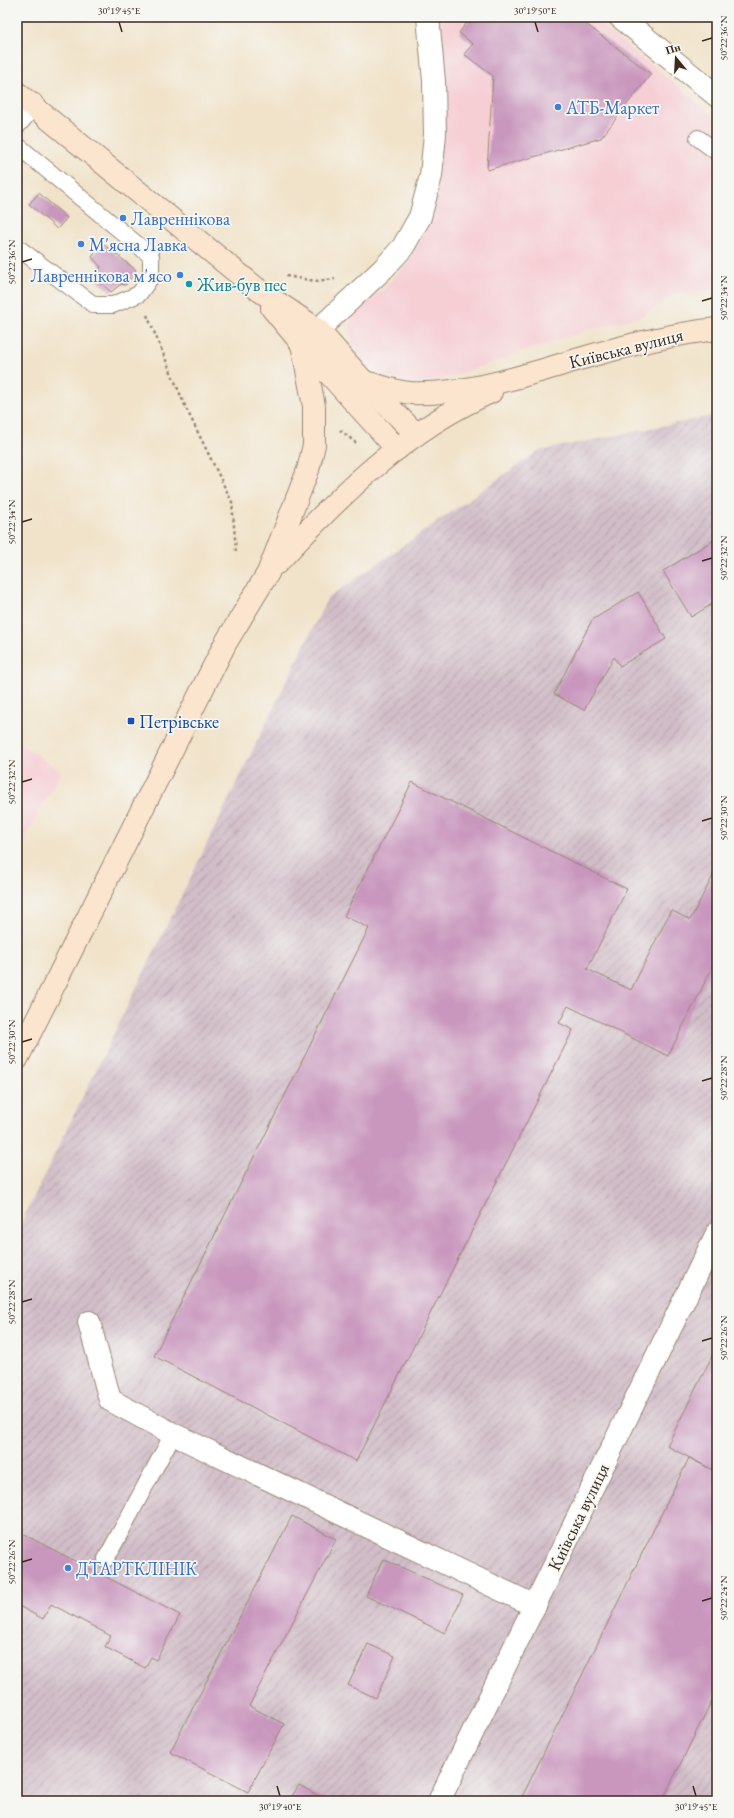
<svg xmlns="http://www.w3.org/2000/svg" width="734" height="1818" viewBox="0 0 734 1818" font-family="'EB Garamond',serif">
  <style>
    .built { fill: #f6cfd5 }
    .industrial { fill: url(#industrial-furrows) }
    .building { fill: #c997be }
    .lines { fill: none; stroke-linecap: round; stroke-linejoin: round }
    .lane-casing { stroke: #968674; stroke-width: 18 }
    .street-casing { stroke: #968674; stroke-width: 24 }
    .secondary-casing { stroke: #968674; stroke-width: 24 }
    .path { stroke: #968674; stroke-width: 2.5; stroke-dasharray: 3 3; stroke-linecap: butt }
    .lane { stroke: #fff; stroke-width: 16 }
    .street { stroke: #fff; stroke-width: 22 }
    .secondary { stroke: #fce5cf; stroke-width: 22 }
    .ticks { fill: none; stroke: #3b2a1e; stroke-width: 1.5 }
    .shop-dot { fill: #3f7fe0; stroke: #f6f6f2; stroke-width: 1.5 }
    .culture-dot { fill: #0f9aa8; stroke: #f6f6f2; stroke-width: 1.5 }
    .transit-dot { fill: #1a4fb4; stroke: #f6f6f2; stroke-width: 1.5 }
    .labels { text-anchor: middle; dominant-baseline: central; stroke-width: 3.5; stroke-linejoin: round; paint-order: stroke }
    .shop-label { font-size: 18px; fill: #366cbe; stroke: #f6f6f2; text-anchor: start }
    .culture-label { font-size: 18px; fill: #0d838f; stroke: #f6f6f2; text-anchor: start }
    .street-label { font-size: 18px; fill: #3b2a1e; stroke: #f6f6f2 }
    .transit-label { font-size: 18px; fill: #164399; stroke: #f6f6f2; text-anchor: start }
    .neatline { fill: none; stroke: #3b2a1e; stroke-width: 1.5 }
    .ticks-label { font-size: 10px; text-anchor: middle; fill: #3b2a1e }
  </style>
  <defs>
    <pattern id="industrial-furrows" width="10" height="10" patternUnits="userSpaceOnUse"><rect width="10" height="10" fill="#d1bdc8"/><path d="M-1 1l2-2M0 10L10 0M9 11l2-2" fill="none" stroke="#ab9aa2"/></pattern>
  </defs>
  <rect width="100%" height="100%" fill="#f6f6f2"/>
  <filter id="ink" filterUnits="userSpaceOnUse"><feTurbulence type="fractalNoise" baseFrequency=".025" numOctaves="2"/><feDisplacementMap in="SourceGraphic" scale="8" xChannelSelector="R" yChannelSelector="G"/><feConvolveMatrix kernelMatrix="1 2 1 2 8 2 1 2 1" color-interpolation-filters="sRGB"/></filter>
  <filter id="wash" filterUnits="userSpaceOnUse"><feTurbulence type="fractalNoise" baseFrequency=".012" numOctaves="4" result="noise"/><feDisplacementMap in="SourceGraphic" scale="16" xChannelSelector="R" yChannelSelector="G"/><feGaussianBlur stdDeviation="0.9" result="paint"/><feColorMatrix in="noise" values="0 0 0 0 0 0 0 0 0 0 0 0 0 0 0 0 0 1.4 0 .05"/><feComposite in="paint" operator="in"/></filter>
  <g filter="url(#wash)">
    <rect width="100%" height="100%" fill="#f1e3ca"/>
    <g class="built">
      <polygon points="435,17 591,17 689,95 717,120 717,289 674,294 645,315 578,333 450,377 423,383 397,380 375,372 360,359 352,344 350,324 358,308 384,289 406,264 426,230 438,188"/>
      <polygon points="17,741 61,772 17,852"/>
    </g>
    <polygon class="industrial" points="717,415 717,1801 17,1801 17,1231 327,599 538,451"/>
    <g id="blocks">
      <g class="building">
        <polygon points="471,17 577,17 651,74 601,138 487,170 493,76 464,54 473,44 459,33"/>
        <polygon points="39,193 67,218 57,229 29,204"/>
        <polygon points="102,243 136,270 126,285 121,284 111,292 94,277 101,267 92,257"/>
        <polygon points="717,538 717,601 691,617 663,571"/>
        <polygon points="638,592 666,639 620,666 614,657 584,710 554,694 592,620"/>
        <polygon points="412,782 627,889 587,969 631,990 671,910 690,920 717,868 717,958 668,1056 568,1006 559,1023 573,1030 356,1461 154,1356 369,928 344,916"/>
        <polygon points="717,1346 717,1690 662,1801 520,1801 689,1458 715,1471 667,1446"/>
        <polygon points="292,1516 336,1539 249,1706 284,1724 248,1792 170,1752"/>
        <polygon points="17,1531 180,1615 156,1660 151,1657 145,1668 105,1647 111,1636 51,1604 43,1619 17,1605"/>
        <polygon points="383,1559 463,1595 445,1633 366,1596"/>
        <polygon points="368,1644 395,1656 376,1698 348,1685"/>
        <polygon points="299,1785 328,1801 289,1801"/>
      </g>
    </g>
  </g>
  <g filter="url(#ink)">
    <use href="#blocks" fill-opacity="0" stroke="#968674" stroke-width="1"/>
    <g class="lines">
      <defs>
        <g id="lane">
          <polyline points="698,138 717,152"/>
          <polyline points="17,145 151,256 151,277 139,294 113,305 94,305 17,247"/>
          <polyline points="106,1559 173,1434"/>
        </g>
        <g id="street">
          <polyline points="620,17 717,96"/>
          <polyline points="17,122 32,104"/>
          <polyline points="304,343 383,269 403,247 420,217 431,176 435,134 434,81 428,17"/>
          <polyline points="89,1322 110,1400 173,1434 535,1606"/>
          <polyline points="439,1801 717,1233"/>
        </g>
        <g id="secondary">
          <polyline points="17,93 256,288 318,330 364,382 416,434"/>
          <polyline points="272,308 302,344 397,449"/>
          <path d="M364,382C379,385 396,392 411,393C470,395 528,374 583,358C628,345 671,334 717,329"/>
          <path d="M277,563C339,496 406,429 491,392"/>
          <polyline points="17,1059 225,644 268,573 308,470 314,445 314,406 302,344"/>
        </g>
      </defs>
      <use href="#lane" class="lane-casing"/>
      <use href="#street" class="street-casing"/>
      <use href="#secondary" class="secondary-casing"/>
      <g class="path">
        <polyline points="286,276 315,281 335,279"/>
        <polyline points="147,315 186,408 232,502 236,551"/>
        <polyline points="340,430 356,443"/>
      </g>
      <use href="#lane" class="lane"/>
      <use href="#street" class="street"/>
      <use href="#secondary" class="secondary"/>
    </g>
  </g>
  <path class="ticks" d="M119,22L122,32M535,22L538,32M702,41L712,38M22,262L32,259M702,301L712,298M22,522L32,519M702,561L712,558M22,782L32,779M702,821L712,818M22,1042L32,1039M702,1081L712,1078M22,1302L32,1299M702,1341L712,1338M22,1562L32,1559M702,1601L712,1598M277,1786L280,1796M693,1786L696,1796"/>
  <g class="shop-dot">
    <circle cx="558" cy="107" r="4"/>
    <circle cx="123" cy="218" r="4"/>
    <circle cx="81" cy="244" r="4"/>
    <circle cx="180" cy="275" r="4"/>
    <circle cx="68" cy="1568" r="4"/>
  </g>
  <circle class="culture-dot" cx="189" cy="284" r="4"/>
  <rect class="transit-dot" x="127" y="717" width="8" height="8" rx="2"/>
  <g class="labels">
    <g class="shop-label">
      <text x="566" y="107">АТБ-Маркет</text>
      <text x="131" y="218">Лавреннікова</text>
      <text x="89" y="244">М'ясна Лавка</text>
      <text x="172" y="275" text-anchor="end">Лавреннікова м'ясо</text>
      <text x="76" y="1568">ДТАРТКЛІНІК</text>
    </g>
    <g class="culture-label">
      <text x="197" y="284">Жив-був пес</text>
    </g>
    <g class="street-label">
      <text transform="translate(626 348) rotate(-14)">Київська вулиця</text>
      <text transform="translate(578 1517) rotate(-64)">Київська вулиця</text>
    </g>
    <g class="transit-label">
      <text x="139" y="721">Петрівське</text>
    </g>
  </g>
  <rect width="734" height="1818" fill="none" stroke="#f6f6f2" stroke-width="44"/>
  <g transform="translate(676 58) rotate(342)" stroke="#f6f6f2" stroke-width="3" paint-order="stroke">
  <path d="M0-3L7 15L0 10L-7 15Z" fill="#3b2a1e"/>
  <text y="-6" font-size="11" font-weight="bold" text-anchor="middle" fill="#3b2a1e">Пн</text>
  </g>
  <rect x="22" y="22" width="690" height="1774" class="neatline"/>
  <g class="ticks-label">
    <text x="119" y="14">30°19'45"E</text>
    <text x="535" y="14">30°19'50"E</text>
    <text transform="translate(723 38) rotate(-90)" y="4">50°22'36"N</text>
    <text transform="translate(11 262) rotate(-90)" y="4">50°22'36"N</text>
    <text transform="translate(723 298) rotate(-90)" y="4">50°22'34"N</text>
    <text transform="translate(11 522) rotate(-90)" y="4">50°22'34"N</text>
    <text transform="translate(723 558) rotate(-90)" y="4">50°22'32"N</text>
    <text transform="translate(11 782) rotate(-90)" y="4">50°22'32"N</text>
    <text transform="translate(723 818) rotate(-90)" y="4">50°22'30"N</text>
    <text transform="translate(11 1042) rotate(-90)" y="4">50°22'30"N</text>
    <text transform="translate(723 1078) rotate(-90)" y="4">50°22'28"N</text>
    <text transform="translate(11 1302) rotate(-90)" y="4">50°22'28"N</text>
    <text transform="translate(723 1338) rotate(-90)" y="4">50°22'26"N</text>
    <text transform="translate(11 1562) rotate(-90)" y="4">50°22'26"N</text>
    <text transform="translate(723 1598) rotate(-90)" y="4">50°22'24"N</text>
    <text x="280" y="1810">30°19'40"E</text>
    <text x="696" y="1810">30°19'45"E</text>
  </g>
</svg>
